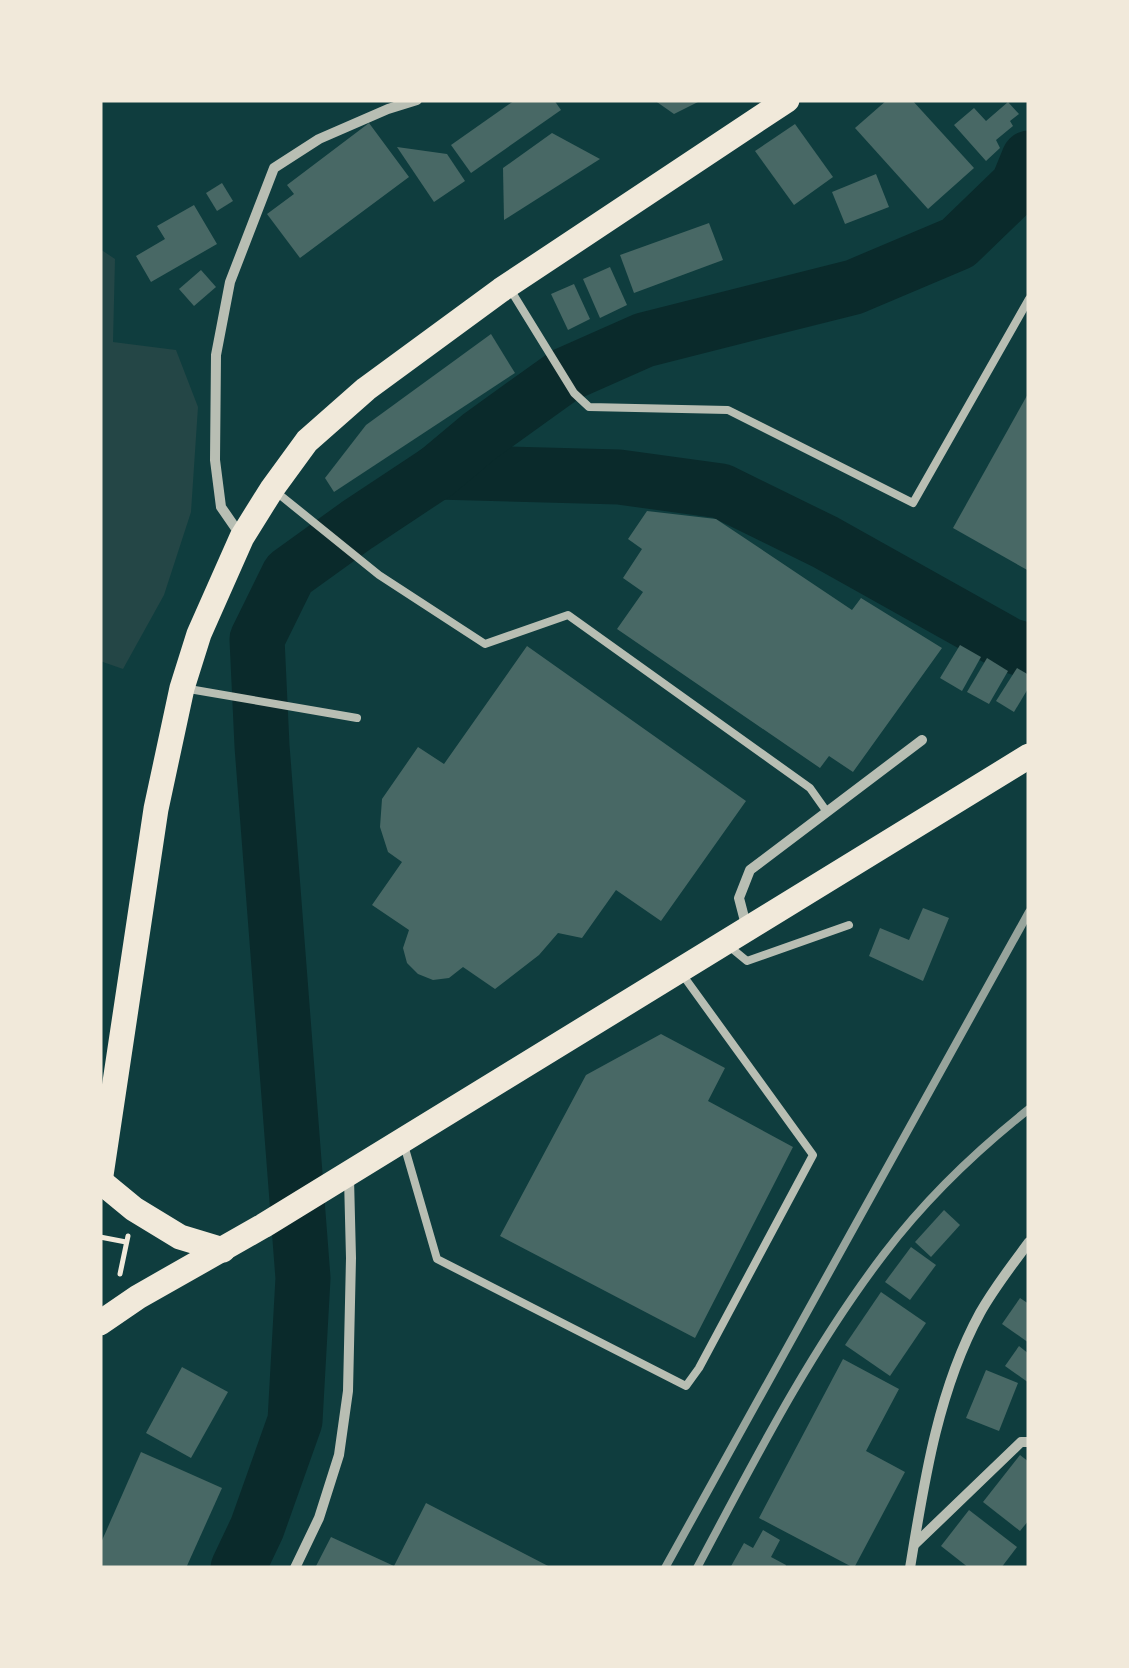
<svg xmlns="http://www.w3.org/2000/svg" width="1129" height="1668" viewBox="0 0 1129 1668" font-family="'PT Sans',sans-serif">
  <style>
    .green { fill: #244646 }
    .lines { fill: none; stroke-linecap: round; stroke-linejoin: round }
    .river { stroke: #0a2a2b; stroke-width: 55 }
    .building { fill: #486865 }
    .path { stroke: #f1e9da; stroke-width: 5 }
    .service { stroke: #b8beb3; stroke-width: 8 }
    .minor { stroke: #b8beb3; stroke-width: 10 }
    .primary { stroke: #f1e9da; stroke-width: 25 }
    .trunk { stroke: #f1e9da; stroke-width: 25 }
    .rail { stroke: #97a49c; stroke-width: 8 }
  </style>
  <rect width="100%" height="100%" fill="#0f3d3e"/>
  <polygon class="green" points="100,249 115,259 113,342 176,350 198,407 191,512 164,595 123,669 100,661"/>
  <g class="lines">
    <g class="river">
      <polyline points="437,472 619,477 721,491 825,542 1009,645 1029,651"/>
      <polyline points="238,1568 257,1528 295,1421 303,1278 262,746 257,639 289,574 357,525 437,472 480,436 565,375 644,340 854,287 958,243 1018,185 1029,158"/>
    </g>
  </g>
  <g class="building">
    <polygon points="515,100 554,100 561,110 471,173 451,145"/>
    <polygon points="654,100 702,100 674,114"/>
    <polygon points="887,100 912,100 974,168 928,209 855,128"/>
    <polygon points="1008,102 1019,114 1010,121 1013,126 996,140 1000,148 986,161 954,125 974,108 986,121"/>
    <polygon points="369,123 409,177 300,258 267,214 294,194 287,185"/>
    <polygon points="795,124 833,177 794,205 755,151"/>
    <polygon points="552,133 600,159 504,220 503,168"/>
    <polygon points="397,147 447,154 465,181 434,202"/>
    <polygon points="876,174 889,207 845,224 832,192"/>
    <polygon points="222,183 233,201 217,211 206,193"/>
    <polygon points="194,205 217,244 151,282 136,256 165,239 157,226"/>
    <polygon points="709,223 723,260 634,293 620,255"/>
    <polygon points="610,267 627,305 600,318 583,279"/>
    <polygon points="201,270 216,287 194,306 179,289"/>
    <polygon points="574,284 590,319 568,330 551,294"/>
    <polygon points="491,334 515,373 334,492 325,478 366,425"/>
    <polygon points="1029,392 1029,571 953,528"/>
    <polygon points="647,511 716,519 852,610 861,598 942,648 853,772 829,756 820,768 617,629 643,592 623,578 642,549 628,539"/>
    <polygon points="960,645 981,657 962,691 940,678"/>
    <polygon points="527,646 746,801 661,921 616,890 582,938 558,933 539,955 495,989 463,967 449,978 433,980 418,974 407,963 403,948 409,930 372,905 402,862 388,852 380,827 382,799 418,747 444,764"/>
    <polygon points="987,658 1008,671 989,704 967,692"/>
    <polygon points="1017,668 1029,675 1029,687 1014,712 996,701"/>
    <polygon points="923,908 949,918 923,981 869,956 880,928 909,940"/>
    <polygon points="661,1034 725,1068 708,1101 793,1147 695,1338 500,1236 586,1075"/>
    <polygon points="944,1210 960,1225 931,1257 915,1242"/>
    <polygon points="911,1247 936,1265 910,1300 885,1282"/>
    <polygon points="881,1292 926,1323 890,1376 845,1345"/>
    <polygon points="1020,1298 1029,1304 1029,1343 1002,1324"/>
    <polygon points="1019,1346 1029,1354 1029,1383 1005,1366"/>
    <polygon points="843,1359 899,1389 866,1451 905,1472 854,1568 759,1518"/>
    <polygon points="182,1367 228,1392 191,1458 146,1433"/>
    <polygon points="986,1370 1018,1383 999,1431 966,1418"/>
    <polygon points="141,1452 222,1488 186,1568 100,1568 100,1545"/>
    <polygon points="1020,1455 1029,1462 1029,1520 1020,1531 983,1502"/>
    <polygon points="426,1503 552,1568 315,1568 331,1537 394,1566"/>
    <polygon points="969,1510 1017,1547 1001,1568 969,1568 941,1546"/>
    <polygon points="763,1530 780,1540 771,1557 786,1565 785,1568 730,1568 744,1543 753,1548"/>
  </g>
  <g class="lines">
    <g class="path">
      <polyline points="100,1237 126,1242"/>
      <polyline points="120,1274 128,1236"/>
    </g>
    <g class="service">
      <polyline points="510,289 574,393 589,407 728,410 913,503 1029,299"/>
      <polyline points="275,491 379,575 485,644 568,615 810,788 827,812"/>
      <polyline points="189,689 357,718"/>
      <polyline points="730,947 747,961 849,925"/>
      <polyline points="404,1145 437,1259 686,1386 699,1368 813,1155 682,974"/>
    </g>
    <g class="minor">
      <polyline points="241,536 221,507 215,460 216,355 230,282 274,168 319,139 388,109 417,100"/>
      <polyline points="746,925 739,898 750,870 922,740"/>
      <polyline points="915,1544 1021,1442 1029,1442"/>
      <polyline points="295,1568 319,1518 339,1455 348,1391 351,1258 349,1178"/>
      <path d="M910,1568C924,1482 938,1390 980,1313C994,1288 1012,1265 1029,1242"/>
    </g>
    <g class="primary">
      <polyline points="100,1181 134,1209 180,1237 223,1250"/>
      <polyline points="100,1323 138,1297 263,1226 1029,756"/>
    </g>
    <polyline class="trunk" points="100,1182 156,809 182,688 199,634 242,537 272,489 307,441 366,389 501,290 787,100"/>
    <g class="rail">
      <polyline points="665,1568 1029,912"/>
      <path d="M697,1568C754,1461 810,1351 884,1254C925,1200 976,1151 1029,1109"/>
    </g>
  </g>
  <rect width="1129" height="1668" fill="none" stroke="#f1e9da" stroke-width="205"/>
</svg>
